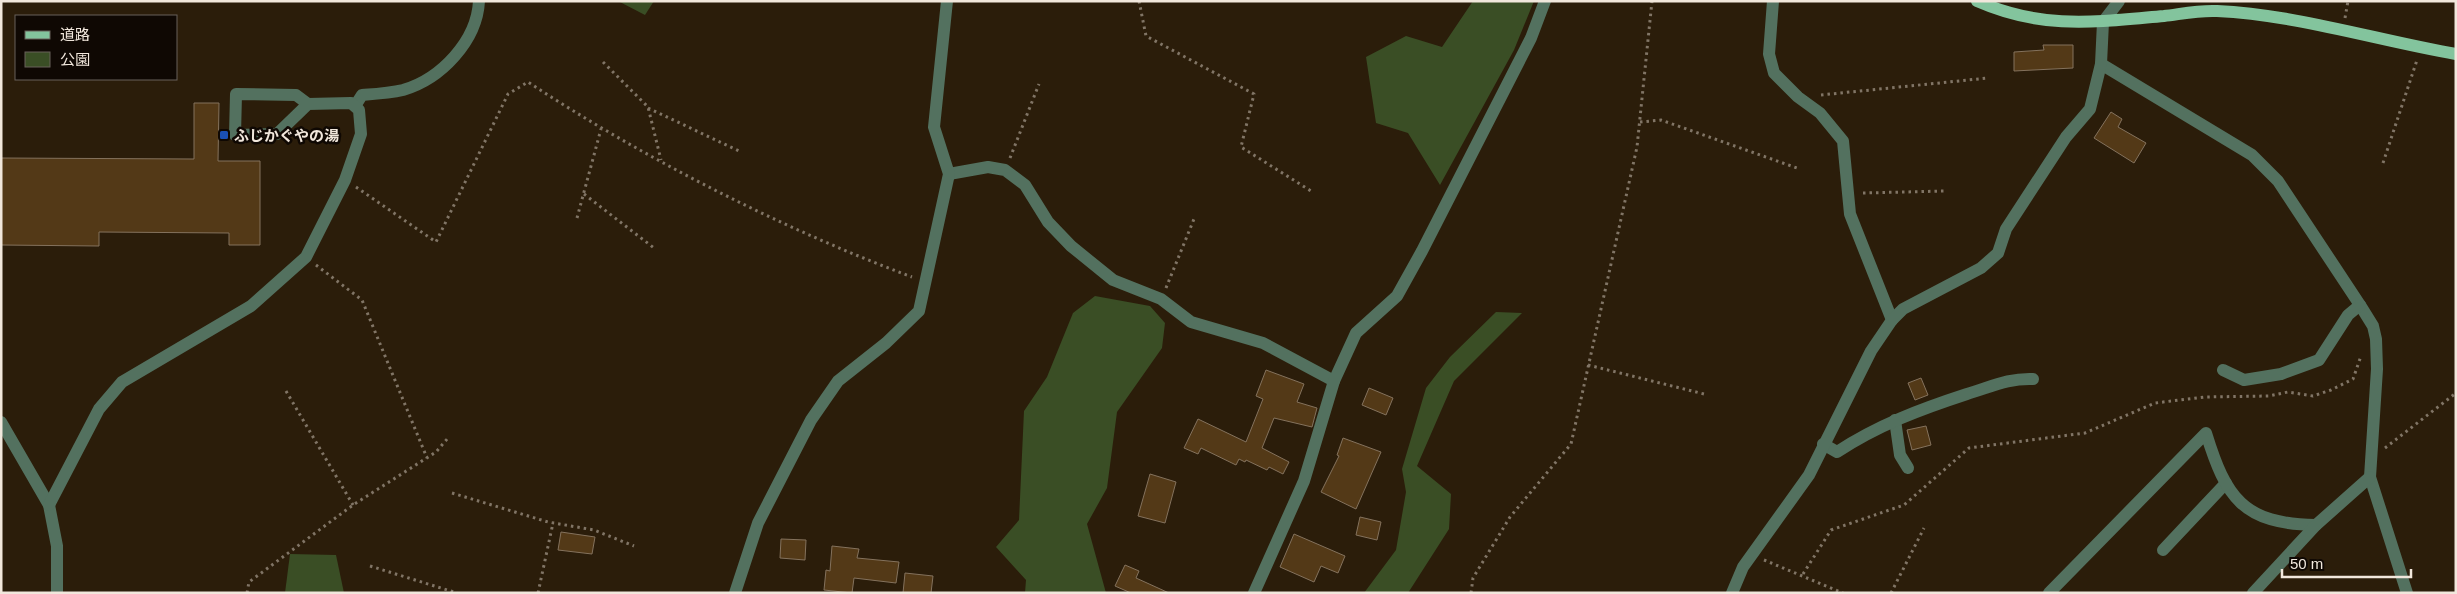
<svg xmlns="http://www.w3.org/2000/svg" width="2457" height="594" viewBox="0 0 2457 594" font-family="Helvetica,'Noto Sans JP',sans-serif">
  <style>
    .green { fill: #3a4e25 }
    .building { fill: #533917; stroke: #84725d }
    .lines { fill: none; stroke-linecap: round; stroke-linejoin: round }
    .path { stroke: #817566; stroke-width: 3; stroke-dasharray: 2.5 4; stroke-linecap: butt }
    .minor { stroke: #53715f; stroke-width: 12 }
    .major { stroke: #83c49d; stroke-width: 12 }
    .transit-dot { fill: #1a4fb4; stroke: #0f0803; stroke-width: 2 }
    .labels { text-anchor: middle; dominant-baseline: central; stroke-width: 5; stroke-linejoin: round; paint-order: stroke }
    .poi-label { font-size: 15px; font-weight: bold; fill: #f1e7dc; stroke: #0f0803; text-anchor: start }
  </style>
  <rect width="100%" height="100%" fill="#2b1d0a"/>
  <g class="green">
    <polygon points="618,1 654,1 645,15"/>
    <polygon points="1473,1 1534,1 1514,50 1440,185 1408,133 1376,123 1366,57 1406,36 1442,47"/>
    <polygon points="1095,296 1150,306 1165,323 1162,348 1117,412 1107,488 1087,524 1106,593 1025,593 1026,580 996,547 1019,520 1024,411 1047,377 1073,313"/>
    <polygon points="1496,312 1522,313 1454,381 1417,466 1451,494 1449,529 1408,593 1364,593 1396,550 1406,492 1402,469 1426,388 1450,357"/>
    <polygon points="290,554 336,555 344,593 285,593"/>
  </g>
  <g class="building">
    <polygon points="2043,45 2073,45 2073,68 2014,71 2014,52 2044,50"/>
    <polygon points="194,103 219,103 218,161 260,161 260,245 229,245 229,233 99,232 99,246 1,245 1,158 194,159"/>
    <polygon points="2111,112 2122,119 2118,127 2146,143 2134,163 2094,138"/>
    <polygon points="1266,370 1304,384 1297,402 1317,408 1312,427 1274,418 1262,448 1289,462 1283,474 1269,467 1267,470 1246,460 1245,462 1239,459 1236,465 1201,448 1198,454 1184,448 1198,419 1246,442 1263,399 1256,396"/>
    <polygon points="1921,378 1928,395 1915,400 1908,383"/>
    <polygon points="1369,388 1393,398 1386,415 1362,405"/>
    <polygon points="1926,426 1931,445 1912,450 1907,430"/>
    <polygon points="1343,438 1381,452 1356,509 1321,492 1339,456 1337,455"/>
    <polygon points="1150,474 1176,482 1165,523 1138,516"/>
    <polygon points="1360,517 1381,522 1377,540 1356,535"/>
    <polygon points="561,532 595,537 592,554 558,550"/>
    <polygon points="1294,534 1345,556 1338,573 1321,566 1314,582 1280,567"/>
    <polygon points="781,539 806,540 805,560 780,558"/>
    <polygon points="832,546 859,549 857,558 899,562 896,583 854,578 852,593 824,590 826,570 830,571"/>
    <polygon points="1125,565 1139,571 1136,578 1169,593 1131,593 1115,586"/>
    <polygon points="905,573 933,576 931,593 903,593"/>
  </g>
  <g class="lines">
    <g class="path">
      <polyline points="1139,1 1146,36 1254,94 1241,147 1311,191"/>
      <polyline points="2345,18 2348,1"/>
      <polyline points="603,62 648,107 661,160"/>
      <polyline points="1821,95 1988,78"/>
      <polyline points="648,108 739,151"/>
      <polyline points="1640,122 1661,120 1797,168"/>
      <polyline points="1010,158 1039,84"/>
      <polyline points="2383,163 2417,60"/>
      <path d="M356,187L436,242L508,94L528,82C645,159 781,228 912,277"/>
      <polyline points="1863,193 1946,191"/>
      <polyline points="584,194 654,248"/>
      <polyline points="577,218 601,129"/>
      <polyline points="316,265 362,300 427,458"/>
      <polyline points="1166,288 1194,219"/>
      <polyline points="1588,365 1704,394"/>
      <polyline points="286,391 353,505"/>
      <polyline points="2385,448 2456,393"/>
      <polyline points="452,493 548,522 594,530 634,546"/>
      <polyline points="1764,560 1843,593"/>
      <polyline points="370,566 457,593"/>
      <polyline points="1803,574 1831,530 1904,505 1969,448 2085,433 2155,403 2205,397 2269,396 2288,392 2313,396 2331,390 2353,379 2361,356"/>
      <polyline points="247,593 249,582 353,505 436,452 448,438"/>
      <polyline points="538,593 553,523"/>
      <polyline points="1471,593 1473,578 1510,517 1571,444 1637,147 1652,1"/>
      <polyline points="1891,593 1924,528"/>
    </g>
    <g class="minor">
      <polyline points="1773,1 1769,54 1774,73 1798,97 1820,113 1843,141 1850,214 1892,320"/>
      <polyline points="2101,64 2252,155 2278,181 2360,305 2373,326 2376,339 2377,369 2370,477 2407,593"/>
      <path d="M355,106L362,95C375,94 390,93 403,90C441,79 477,41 479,1"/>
      <polyline points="949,174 988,167 1005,170 1025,185 1048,222 1071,246 1113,280 1161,299 1191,322 1263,343 1334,381"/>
      <polyline points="2223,370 2244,380 2281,374 2319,360 2348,315 2360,305"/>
      <polyline points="1895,420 1900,455 1908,468"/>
      <polyline points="1,422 49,505 57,546 57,593"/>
      <path d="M1823,444L1837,452C1878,425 1921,409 1967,394C1991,387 2008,378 2033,379"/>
      <polyline points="49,505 99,409 122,382 251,306 306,257 345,180 361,134 359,110 351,103 308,104 296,95 236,94 235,135 277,134 308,104"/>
      <polyline points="2163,550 2226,483"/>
      <polyline points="735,593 758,523 811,420 838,381 886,343 919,311 949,174 934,127 947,1"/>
      <polyline points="1254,593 1304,481 1334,381 1356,333 1397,296 1422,251 1531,38 1545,1"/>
      <polyline points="1732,593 1743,567 1809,475 1871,351 1892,320 1903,309 1981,268 1998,253 2006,229 2066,137 2090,109 2101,64 2103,22 2119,1"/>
      <path d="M2049,593L2206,433C2226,498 2243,524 2316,525"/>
      <polyline points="2253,593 2316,525 2370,477"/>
    </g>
    <path class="major" d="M1977,1C2043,30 2095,22 2164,16C2181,14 2199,10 2217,11C2298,15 2376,40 2456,54"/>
  </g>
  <rect class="transit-dot" x="219" y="130" width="10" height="10" rx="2.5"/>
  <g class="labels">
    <g class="poi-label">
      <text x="234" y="135">ふじかぐやの湯</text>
    </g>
  </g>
  <rect width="2457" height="594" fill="none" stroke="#f1e7dc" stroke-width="5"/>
  <rect x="15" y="15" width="162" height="65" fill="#0f0803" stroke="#69615a"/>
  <rect x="25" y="31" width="25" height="8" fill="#83c49d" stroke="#69615a"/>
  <text x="60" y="40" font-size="15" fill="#f1e7dc">道路</text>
  <rect x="25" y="52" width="25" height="15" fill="#3a4e25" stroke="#69615a"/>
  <text x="60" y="65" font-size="15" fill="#f1e7dc">公園</text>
  <path d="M2282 569v8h129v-8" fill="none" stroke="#f1e7dc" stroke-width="2.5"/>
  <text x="2290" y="569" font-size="15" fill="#f1e7dc" stroke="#0f0803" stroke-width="4" paint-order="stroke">50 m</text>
</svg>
